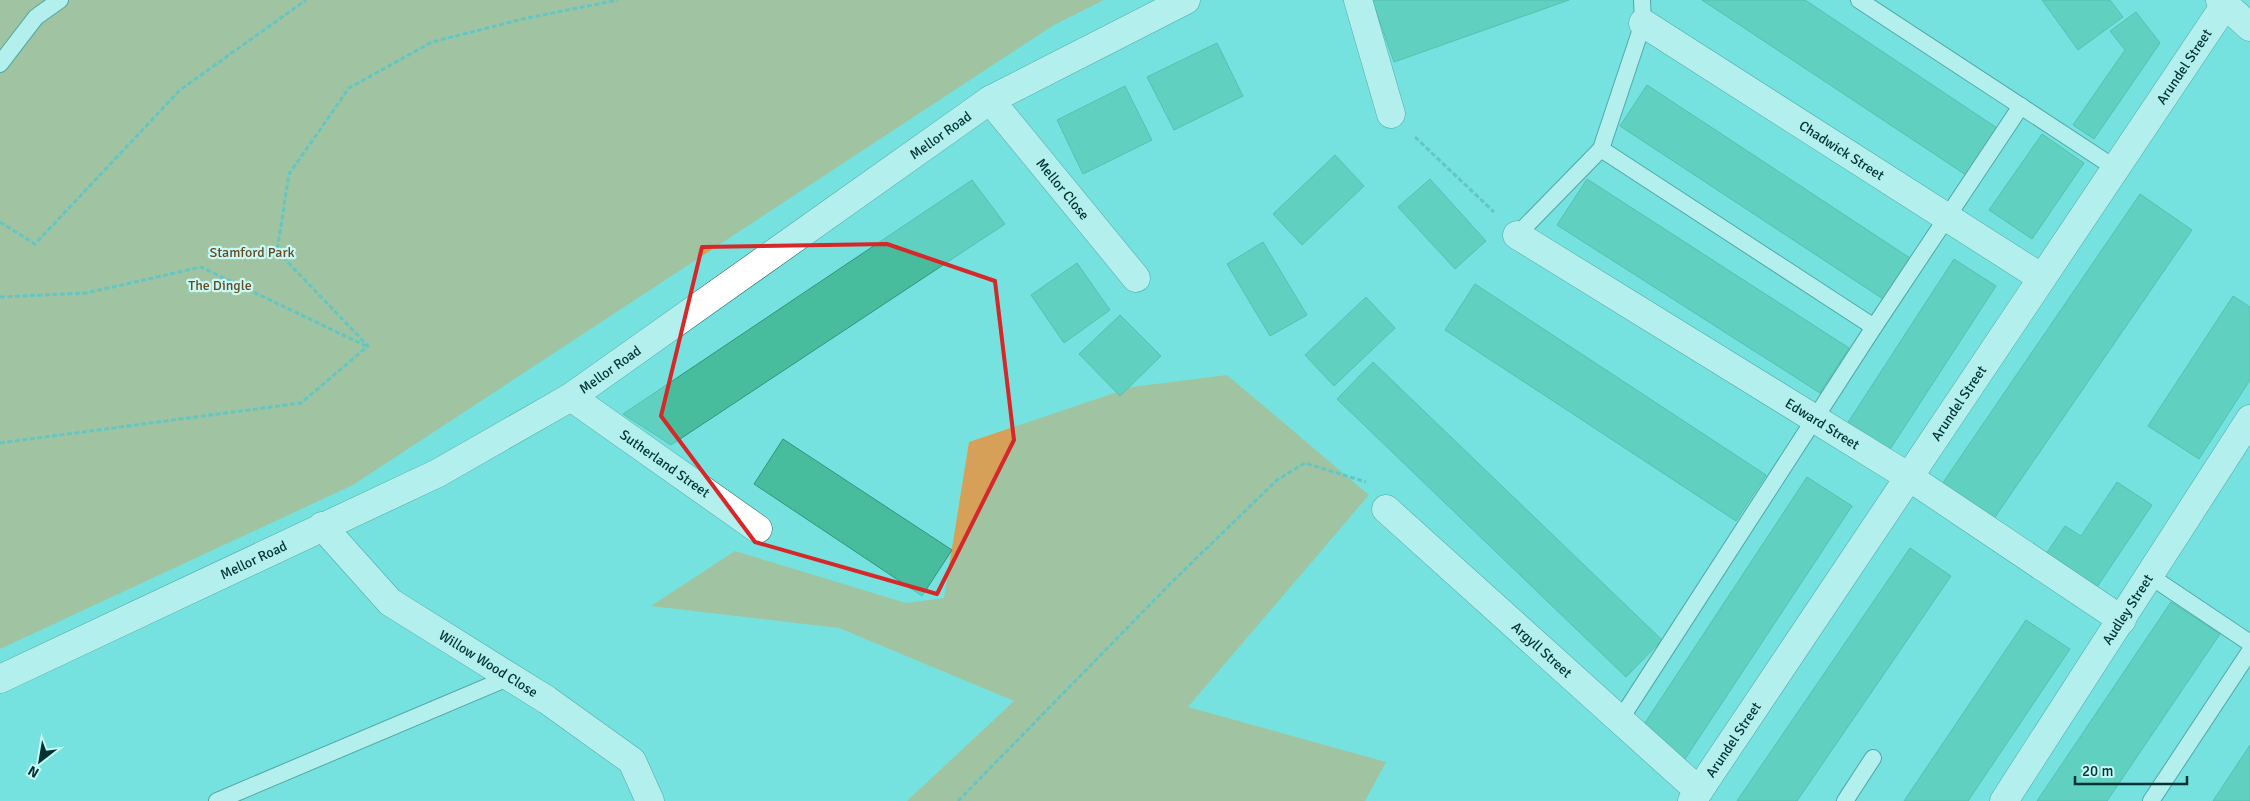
<svg xmlns="http://www.w3.org/2000/svg" width="2250" height="801" viewBox="0 0 2250 801" font-family="Signika,sans-serif">
  <style>
    .green { fill: #d6a058 }
    .building { fill: #47bd9e; stroke: #2f967c }
    .lines { fill: none; stroke-linecap: round; stroke-linejoin: round }
    .lane-casing { stroke: #26615f; stroke-width: 18 }
    .street-casing { stroke: #26615f; stroke-width: 29 }
    .highway-casing { stroke: #26615f; stroke-width: 29 }
    .path { stroke: #4da6a4; stroke-width: 3; stroke-dasharray: 5 2.5; stroke-linecap: butt }
    .lane { stroke: #fff; stroke-width: 16 }
    .street { stroke: #fff; stroke-width: 28 }
    .highway { stroke: #fff; stroke-width: 28 }
    .marked { fill: none; stroke: #d62828; stroke-width: 4; stroke-linejoin: round }
    .labels { text-anchor: middle; dominant-baseline: central; stroke-width: 4.5; stroke-linejoin: round; paint-order: stroke }
    .street-label { font-size: 14px; fill: #003332; stroke: #c7f9f7 }
    .park-label { font-size: 14px; fill: #684a21; stroke: #c7f9f7 }
  </style>
  <rect width="100%" height="100%" fill="#75e2df"/>
  <g class="green">
    <polygon points="0,0 1104,0 1054,25 353,485 0,649"/>
    <polygon points="1227,375 1369,495 1188,707 1386,762 1365,801 907,801 1014,701 839,628 651,606 735,551 906,603 944,598 969,442 1132,387"/>
  </g>
  <g class="building">
    <polygon points="1372,0 1569,0 1394,62"/>
    <polygon points="1702,0 1805,0 1997,128 1966,175"/>
    <polygon points="2042,0 2110,0 2123,17 2078,50"/>
    <polygon points="2136,12 2160,43 2094,139 2073,125 2125,50 2110,31"/>
    <polygon points="1217,43 1243,96 1174,130 1147,77"/>
    <polygon points="1647,85 1910,258 1883,299 1620,126"/>
    <polygon points="1125,86 1152,140 1083,174 1057,120"/>
    <polygon points="2042,134 2084,163 2032,239 1989,210"/>
    <polygon points="1335,155 1364,186 1302,245 1273,214"/>
    <polygon points="1430,179 1486,241 1455,269 1398,207"/>
    <polygon points="1587,179 1849,348 1820,393 1557,225"/>
    <polygon points="972,180 1005,224 671,445 623,414"/>
    <polygon points="2140,194 2192,230 1991,523 1940,487"/>
    <polygon points="1263,242 1307,315 1270,336 1227,264"/>
    <polygon points="1954,259 1996,286 1887,454 1845,427"/>
    <polygon points="1077,263 1110,310 1064,343 1031,295"/>
    <polygon points="1475,284 1766,475 1736,521 1445,330"/>
    <polygon points="2233,296 2250,307 2250,380 2199,459 2148,426"/>
    <polygon points="1366,297 1395,328 1334,386 1305,355"/>
    <polygon points="1120,315 1161,356 1120,396 1079,354"/>
    <polygon points="1373,362 1662,640 1626,677 1337,399"/>
    <polygon points="783,439 952,550 922,596 754,484"/>
    <polygon points="1807,477 1852,506 1685,759 1641,729"/>
    <polygon points="2117,482 2152,505 2093,593 2042,560 2065,526 2081,536"/>
    <polygon points="1910,548 1951,576 1797,801 1737,801"/>
    <polygon points="2171,602 2220,634 2107,801 2037,801"/>
    <polygon points="2026,620 2070,649 1968,801 1904,801"/>
    <polygon points="2250,745 2250,801 2213,801"/>
  </g>
  <g class="lines">
    <defs>
      <g id="lane">
        <polyline points="1859,0 2115,168"/>
        <polyline points="0,64 36,17 60,0"/>
        <polyline points="1601,149 1874,327"/>
        <polyline points="1517,235 1601,149 1643,23 1642,0"/>
        <polyline points="2150,576 2250,643"/>
        <polyline points="1620,720 1874,327 2021,106"/>
        <polyline points="217,801 510,677"/>
        <polyline points="1845,801 1873,758"/>
        <polyline points="2151,801 2250,651"/>
      </g>
      <g id="street">
        <polyline points="1358,0 1391,114"/>
        <path id="s1" d="M1643,23L2042,278"/>
        <path id="s2" d="M990,100L1136,278"/>
        <path id="s3" d="M1517,235L1909,477L2122,620"/>
        <path id="s4" d="M571,397L758,529"/>
        <path id="s5" d="M1386,509L1699,791"/>
        <path id="s6" d="M322,526L390,602L547,700L632,761L650,801"/>
        <path id="s7" d="M0,679L438,473L571,397L990,100L1186,0"/>
        <path id="s8" d="M1692,801L2225,5"/>
        <path id="s9" d="M2004,801L2250,419"/>
      </g>
      <polyline id="highway" points="2220,0 2250,27"/>
    </defs>
    <use href="#lane" class="lane-casing"/>
    <use href="#street" class="street-casing"/>
    <use href="#highway" class="highway-casing"/>
    <g class="path">
      <polyline points="1415,137 1494,212"/>
      <polyline points="0,222 35,244 180,90 306,0"/>
      <polyline points="0,297 86,293 201,267 366,346"/>
      <polyline points="0,443 301,403 368,346 277,251 289,174 349,88 432,42 527,18 618,0"/>
      <polyline points="958,801 1175,579 1277,480 1305,463 1366,482"/>
    </g>
    <use href="#lane" class="lane"/>
    <use href="#street" class="street"/>
    <use href="#highway" class="highway"/>
  </g>
  <path d="M0 0H2250V801H0ZM887,244L995,281L1014,440L937,594L755,542L661,416L702,247Z" fill="#75e2df" fill-opacity=".55" fill-rule="evenodd"/>
  <path class="marked" d="M887,244L995,281L1014,440L937,594L755,542L661,416L702,247Z"/>
  <g class="labels">
    <g class="street-label">
      <text stroke="none"><textPath href="#s8" startOffset="884">Arundel Street</textPath></text>
      <text stroke="none"><textPath href="#s7" startOffset="1090">Mellor Road</textPath></text>
      <text stroke="none"><textPath href="#s1" startOffset="236">Chadwick Street</textPath></text>
      <text stroke="none"><textPath href="#s2" startOffset="115">Mellor Close</textPath></text>
      <text stroke="none"><textPath href="#s7" startOffset="685">Mellor Road</textPath></text>
      <text stroke="none"><textPath href="#s8" startOffset="479">Arundel Street</textPath></text>
      <text stroke="none"><textPath href="#s3" startOffset="359">Edward Street</textPath></text>
      <text stroke="none"><textPath href="#s4" startOffset="115">Sutherland Street</textPath></text>
      <text stroke="none"><textPath href="#s7" startOffset="280">Mellor Road</textPath></text>
      <text stroke="none"><textPath href="#s9" startOffset="228">Audley Street</textPath></text>
      <text stroke="none"><textPath href="#s5" startOffset="210">Argyll Street</textPath></text>
      <text stroke="none"><textPath href="#s6" startOffset="218">Willow Wood Close</textPath></text>
      <text stroke="none"><textPath href="#s8" startOffset="74">Arundel Street</textPath></text>
    </g>
    <g class="park-label">
      <text x="252" y="252">Stamford Park</text>
      <text x="220" y="285">The Dingle</text>
    </g>
  </g>
  <g transform="translate(40 761) rotate(211)" stroke="#c7f9f7" stroke-width="4" paint-order="stroke">
  <path d="M0-4L9 19L0 12L-9 19Z" fill="#003332"/>
  <text y="-8" font-size="14" font-weight="bold" text-anchor="middle" fill="#003332">N</text>
  </g>
  <path d="M2075 776v8h112v-8" fill="none" stroke="#003332" stroke-width="2.5"/>
  <text x="2082" y="776" font-size="15" fill="#003332" stroke="#c7f9f7" stroke-width="4" paint-order="stroke">20 m</text>
</svg>
